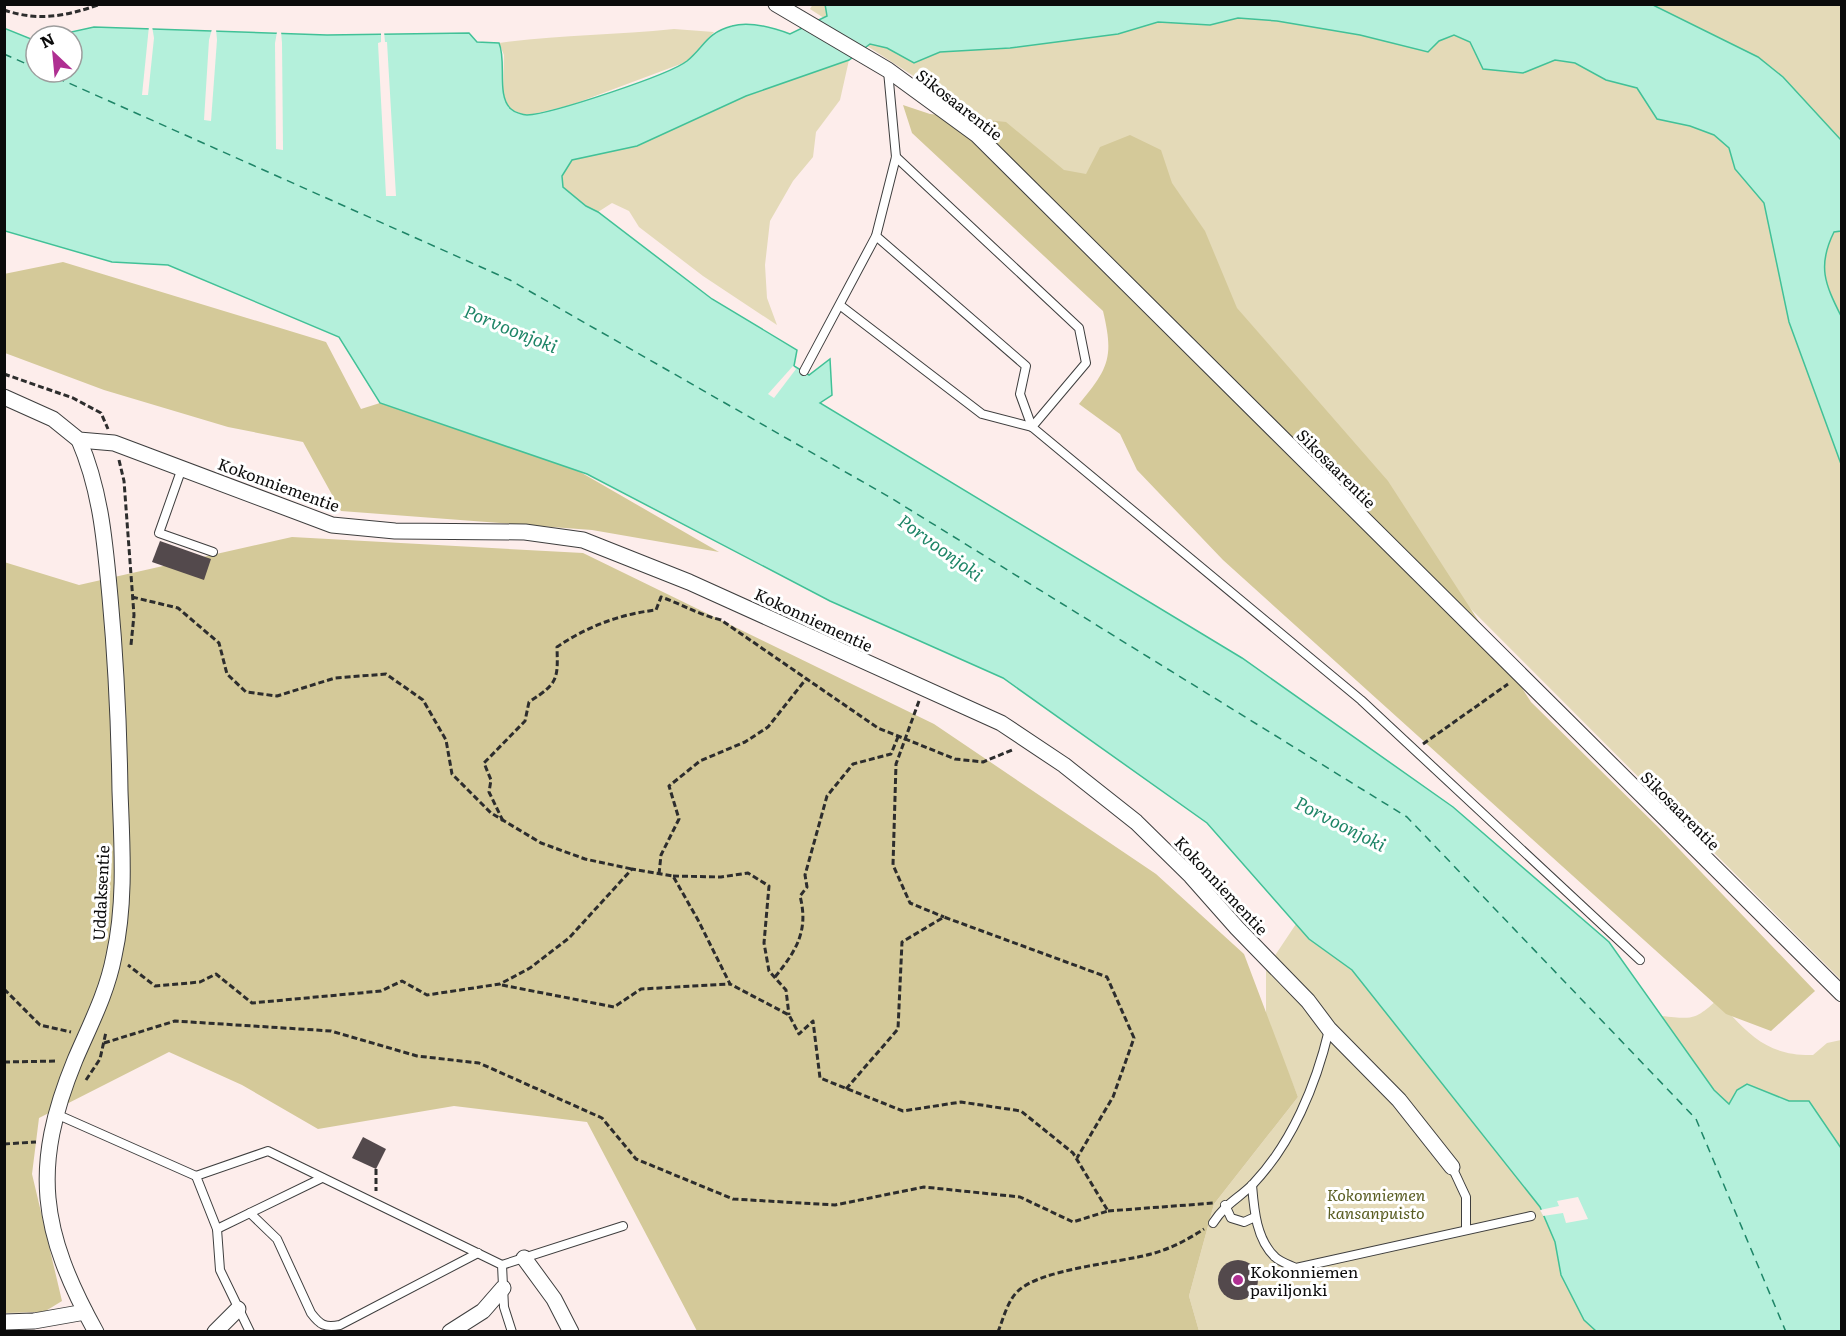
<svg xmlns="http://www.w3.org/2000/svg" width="1846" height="1336" viewBox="0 0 1846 1336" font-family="Literata,serif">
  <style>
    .green { fill: #e4dab8 }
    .forest { fill: #d4c999 }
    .water { fill: #b4f0db; stroke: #41c197; stroke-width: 1.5 }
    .pier { fill: #fdedeb }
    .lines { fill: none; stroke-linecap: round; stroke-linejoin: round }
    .ferry { stroke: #1e8567; stroke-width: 1.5; stroke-dasharray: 8 6; stroke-linecap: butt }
    .building { fill: #53494c }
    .lane-casing { stroke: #3e3e3e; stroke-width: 10 }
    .street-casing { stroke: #3e3e3e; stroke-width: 17 }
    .path { stroke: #2d2d2d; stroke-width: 3; stroke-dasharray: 6 3; stroke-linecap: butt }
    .lane { stroke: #fff; stroke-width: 8 }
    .street { stroke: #fff; stroke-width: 15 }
    .poi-dot { fill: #af2f92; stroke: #fff; stroke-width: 2 }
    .labels { text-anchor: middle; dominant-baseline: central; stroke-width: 6; stroke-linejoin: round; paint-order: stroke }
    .street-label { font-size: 16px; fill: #0b0b0b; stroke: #fff }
    .park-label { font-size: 16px; font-style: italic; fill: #595d22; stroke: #fff }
    .poi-label { font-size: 16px; fill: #0b0b0b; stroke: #fff; text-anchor: start }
    .water-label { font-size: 18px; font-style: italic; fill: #1e8567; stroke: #fff }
  </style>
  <rect width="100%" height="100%" fill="#fdedeb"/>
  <g class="green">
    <polygon points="813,4 1841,5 1841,980 986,123 810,9"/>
    <path d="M674,29L714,32L686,62L571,105L525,116L509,108L503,93L504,55L499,43C557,35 615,35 674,29Z"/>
    <polygon points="849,60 840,100 816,132 813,157 793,181 770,221 765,265 767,298 777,325 703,276 639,227 629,211 612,203 598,212 586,206 563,187 562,176 572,160 686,124 746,96"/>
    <polygon points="1296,924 1309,939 1352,970 1540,1207 1555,1242 1632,1331 1199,1331 1189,1296 1214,1204 1298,1097 1266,1017 1266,969"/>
    <path d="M1717,1000C1748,1033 1765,1056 1813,1055L1827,1043L1841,1040V1185L1737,1090L1729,1105L1714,1090L1661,1016C1692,1019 1694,1021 1717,1000Z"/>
  </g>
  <g class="forest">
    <path d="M903,105L930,114L1006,122L1064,170L1086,174L1100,147L1130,135L1161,150L1172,183L1205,231L1237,308L1388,481L1531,702L1658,827L1815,991L1771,1031L1726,1014L1223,560L1137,470L1120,434L1079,404C1109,368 1114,357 1103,311L912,133Z"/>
    <polygon points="63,262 326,342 361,409 380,403 575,469 719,552 592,530 341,511 303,442 228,427 104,390 5,353 4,274"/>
    <polygon points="292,537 583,553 934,724 1156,874 1244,954 1298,1097 1214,1204 1189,1296 1199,1331 697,1331 587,1122 454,1106 318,1129 242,1085 169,1052 39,1118 32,1174 62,1301 44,1312 5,1313 4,562 79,585"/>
  </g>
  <path class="water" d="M825,4L1653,5L1758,57L1783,77L1841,140V231L1834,232C1817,266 1825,284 1841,316V464L1789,322L1764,203L1735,169L1729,148L1714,135L1690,126L1657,119L1637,88L1606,80L1575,63L1555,60L1523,73L1483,69L1470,42L1454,35L1439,41L1428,52L1360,35L1277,21L1238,18L1210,25L1158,22L1118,34L1010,48L940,52L914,63L887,48L870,44L849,60L746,96L637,146L572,160L562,176L563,187L586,206L598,212L712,299L797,350L794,366L809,375L830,359L832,395L820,403L1242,658L1453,807L1609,942L1714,1090L1729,1104L1737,1090L1747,1084L1789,1101H1809L1841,1148V1331H1596L1584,1320L1561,1275L1555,1242L1540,1207L1352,970L1309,939L1207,823L1003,678L830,601L587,474L380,403L339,337L168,265L112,262L5,231L4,28L36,41V72H72V36H62V34L94,27L327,35L469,33L477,42L499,43C507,61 496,96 511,109C514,112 523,115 527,115C551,114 669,75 687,61C705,46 706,33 732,26C749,21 774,28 790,34L827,16Z"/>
  <g class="pier">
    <polygon points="149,26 152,26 154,38 148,95 142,95"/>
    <polygon points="212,29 216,29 217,40 211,121 204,120 209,40"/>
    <polygon points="281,31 282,43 283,150 276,149 275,43 277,32"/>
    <polygon points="381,31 384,31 385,42 387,42 396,196 386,196 378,43 381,42"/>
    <polygon points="793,366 796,369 774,398 768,394"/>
    <polygon points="1578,1197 1588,1219 1566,1223 1563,1213 1543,1216 1540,1210 1559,1206 1557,1201"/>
  </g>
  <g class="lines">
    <g class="ferry">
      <polyline points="4,54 36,68"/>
      <polyline points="44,72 510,280 891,498 1407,817 1696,1119 1786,1332"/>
    </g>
  </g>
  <g class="building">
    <polygon points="160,541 211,559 204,580 152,562"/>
    <polygon points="363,1137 386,1149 376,1169 352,1158"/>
    <circle cx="1238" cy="1280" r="20"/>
  </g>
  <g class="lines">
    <defs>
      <g id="lane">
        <polyline points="896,157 1079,328 1086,363 1032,427"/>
        <polyline points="876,236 1026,366 1020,394 1032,427"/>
        <polyline points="841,306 982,414 1032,427 1361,700 1640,960"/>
        <polyline points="804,371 876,236 896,157 888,71"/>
        <polyline points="182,468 159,533 213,552"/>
        <polyline points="56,1114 196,1176"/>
        <polyline points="1452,1167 1466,1197 1466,1230"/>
        <path d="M1252,1185C1254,1209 1256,1239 1275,1257C1280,1262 1290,1265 1296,1268L1531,1216"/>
        <polyline points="1225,1205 1231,1218 1244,1222 1255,1217"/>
        <path d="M250,1213L277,1239L311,1313C320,1325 325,1328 340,1325L478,1253"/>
        <path d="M1213,1223C1226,1203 1238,1199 1253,1184C1292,1143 1316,1085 1329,1030"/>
        <polyline points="217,1229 322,1178"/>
        <polyline points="502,1265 623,1226"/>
        <polyline points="250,1332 220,1270 217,1229 196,1176 268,1151 502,1265 504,1307 512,1332"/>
      </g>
      <g id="street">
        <polyline points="776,4 888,70 977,135 1842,994"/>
        <polyline points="4,397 53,419 79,440 114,443 332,525 395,531 525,532 583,540 689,582 1001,723 1064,765 1136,822 1191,876 1237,928 1308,1001 1329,1029 1399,1100 1452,1167"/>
        <path d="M79,440C101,491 105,543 110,597C116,662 119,726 120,791C122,846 126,902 114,956C107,993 90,1025 75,1060C31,1167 40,1231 96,1332"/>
        <polyline points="524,1258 554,1299 571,1332"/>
        <polyline points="4,1322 34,1321 85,1312"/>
        <polyline points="215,1332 238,1309"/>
        <polyline points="450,1332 483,1311 503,1288"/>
      </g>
    </defs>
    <use href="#lane" class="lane-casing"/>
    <use href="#street" class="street-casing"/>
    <g class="path">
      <path d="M4,10C40,22 66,16 101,4"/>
      <polyline points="4,374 73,398 101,413 108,429"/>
      <polyline points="119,460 124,481 134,615 131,645"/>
      <polyline points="132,597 178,608 219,643 227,674 246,692 277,696 335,678 386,674 423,700 446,740 452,774 491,813 541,843 585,859 632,869"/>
      <polyline points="919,701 896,764 893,865 910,903 944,917"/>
      <polyline points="1423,744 1508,684"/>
      <path d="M503,821L489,792L491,780L484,763L525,721L529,702C558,683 558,680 557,647C586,627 620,614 656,610L661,597C684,605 697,614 721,620L878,728L955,759L983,762L1012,750"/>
      <polyline points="659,874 661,855 679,819 669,786 700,761 745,742 768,727 806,679"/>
      <polyline points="673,876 721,877 748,873 769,886 764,943 769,971 786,990 789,1015"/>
      <path d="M775,977C796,951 809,931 800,896L807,887L805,875L827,796L853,764L891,754L898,737"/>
      <polyline points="502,985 614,1007 641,989 730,984"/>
      <polyline points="4,989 40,1025 71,1032"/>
      <polyline points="104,1043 175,1021 331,1031 417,1056 479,1063 515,1079 602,1118 636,1159 733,1199 835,1205 924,1187 1020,1197 1073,1222 1108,1211 1073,1153 1021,1111 961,1102 903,1111 820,1078 813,1021 799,1034 789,1015 730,984 698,920 673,876 632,869 569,938 530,968 500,984 427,995 402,981 381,991 252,1003 216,974 200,982 155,986 128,965"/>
      <polyline points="4,1062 58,1061"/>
      <polyline points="86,1080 100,1059 106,1032"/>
      <polyline points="846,1089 898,1029 902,942 944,917 1107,977 1134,1038 1113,1097 1077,1158"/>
      <polyline points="4,1144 36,1142"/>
      <polyline points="376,1169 376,1191"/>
      <polyline points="1108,1211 1214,1203"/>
      <path d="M998,1332C1003,1319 1008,1300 1018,1291C1041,1269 1118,1263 1151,1254C1170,1249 1187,1240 1204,1229"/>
    </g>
    <use href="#lane" class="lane"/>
    <use href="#street" class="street"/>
  </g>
  <circle class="poi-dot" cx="1238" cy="1280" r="6"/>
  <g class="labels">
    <g class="street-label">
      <text transform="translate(960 104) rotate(38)">Sikosaarentie</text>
      <text transform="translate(1337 468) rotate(45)">Sikosaarentie</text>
      <text transform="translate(279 484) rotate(20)">Kokonniementie</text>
      <text transform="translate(814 619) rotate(25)">Kokonniementie</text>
      <text transform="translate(1681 810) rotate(45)">Sikosaarentie</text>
      <text transform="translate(1222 885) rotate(47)">Kokonniementie</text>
      <text transform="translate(100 893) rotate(-87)">Uddaksentie</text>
    </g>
    <g class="park-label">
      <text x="1376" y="1194">Kokonniemen<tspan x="1376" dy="18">kansanpuisto</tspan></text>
    </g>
    <g class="poi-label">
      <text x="1250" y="1271">Kokonniemen<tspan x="1250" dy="18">paviljonki</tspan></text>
    </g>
    <g class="water-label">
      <text transform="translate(511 328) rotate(22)">Porvoonjoki</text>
      <text transform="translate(941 547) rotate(36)">Porvoonjoki</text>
      <text transform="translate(1341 823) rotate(27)">Porvoonjoki</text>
    </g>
  </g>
  <rect width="1846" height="1336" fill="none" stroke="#0b0b0b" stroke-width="12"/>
  <g transform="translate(54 54) rotate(334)"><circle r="28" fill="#ffffff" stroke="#9d9d9d" stroke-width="1.5"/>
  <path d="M0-4.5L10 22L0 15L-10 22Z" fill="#af2f92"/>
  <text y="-9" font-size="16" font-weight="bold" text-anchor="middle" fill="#0b0b0b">N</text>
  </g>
</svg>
